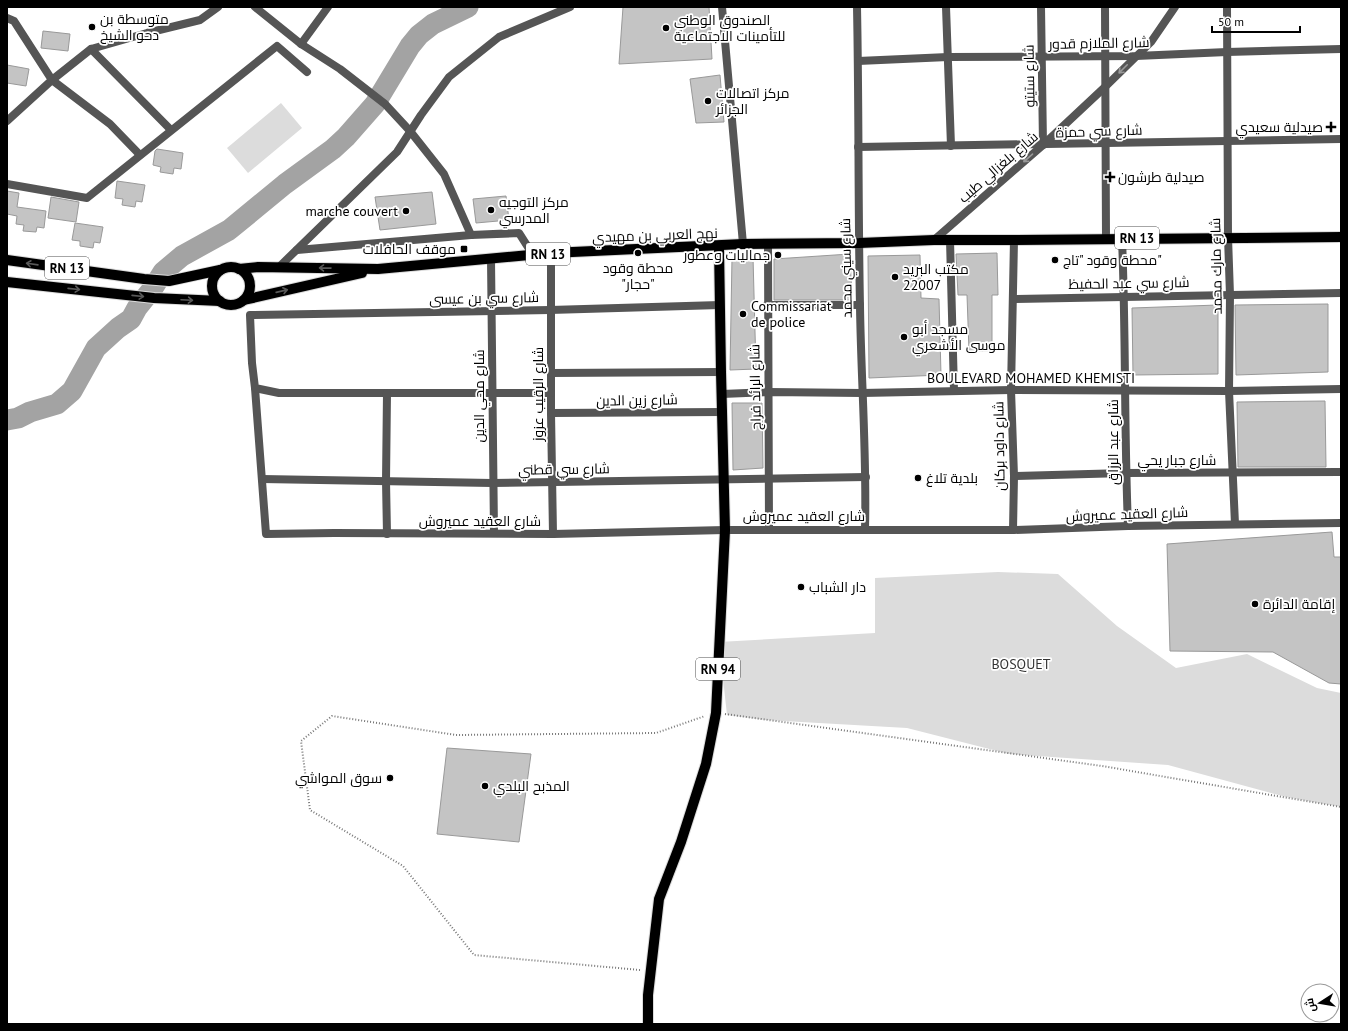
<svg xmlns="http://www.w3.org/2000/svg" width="1348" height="1031" viewBox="0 0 1348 1031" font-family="'PT Sans',Cairo,sans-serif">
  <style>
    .green { fill: #dcdcdc }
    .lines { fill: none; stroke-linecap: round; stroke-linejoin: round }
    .river { stroke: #a3a3a3; stroke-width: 21 }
    .building { fill: #c4c4c4; stroke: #999 }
    .primary-casing { stroke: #dbdbdb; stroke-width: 12 }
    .path { stroke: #777; stroke-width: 2; stroke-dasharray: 1 2; stroke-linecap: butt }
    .minor { stroke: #555; stroke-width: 8 }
    .primary { stroke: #000; stroke-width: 10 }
    .oneway { stroke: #999 }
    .oneway2 { stroke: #595959 }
    .poi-dot { fill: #000; stroke: #fff; stroke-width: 1.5 }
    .labels { text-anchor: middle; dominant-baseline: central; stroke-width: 3.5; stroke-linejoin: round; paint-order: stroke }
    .shield { fill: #fff; stroke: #4c4c4c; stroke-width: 1 }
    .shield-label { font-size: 13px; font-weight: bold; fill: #000 }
    .poi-label { font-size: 14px; fill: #000; stroke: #fff; text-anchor: start }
    .street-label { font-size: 14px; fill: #000; stroke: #fff }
    .park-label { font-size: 14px; fill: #333; stroke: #fff }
  </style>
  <rect width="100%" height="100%" fill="#fff"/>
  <g class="green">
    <polygon points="281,103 302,128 248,173 227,148"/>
    <polygon points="998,572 1058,574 1117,626 1176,668 1247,654 1317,688 1341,693 1341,807 1286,797 1168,765 1009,754 907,728 766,720 727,715 719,642 875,633 875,578"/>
  </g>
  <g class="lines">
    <polyline class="river" points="7,420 18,418 30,412 57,404 72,391 96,348 118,328 131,319 137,308 153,288 163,272 182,256 229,230 285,184 333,149 346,137 375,104 410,46 419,35 433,24 468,7"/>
  </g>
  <g class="building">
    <polygon points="623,7 709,7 712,59 619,64"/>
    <polygon points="43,31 70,34 68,51 41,48"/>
    <polygon points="7,65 29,69 26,86 7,83"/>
    <polygon points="720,75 724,122 696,123 690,79"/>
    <polygon points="157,149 183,153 181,169 174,168 173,174 160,172 161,167 153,165 155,151"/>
    <polygon points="117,181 145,185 142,202 136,201 135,207 122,205 123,199 115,198"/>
    <polygon points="7,191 19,193 17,207 46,211 44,228 37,227 36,232 23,231 24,225 16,224 17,216 7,214"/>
    <polygon points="432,192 436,224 380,230 375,197"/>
    <polygon points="506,196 509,220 476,223 473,199"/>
    <polygon points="51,197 79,202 76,222 48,218"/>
    <polygon points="75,223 103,227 100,243 94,242 93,248 80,246 80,241 72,240"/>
    <polygon points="997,253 998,295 992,295 992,351 969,351 967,295 958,295 956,254"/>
    <polygon points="850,254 852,300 774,300 774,259"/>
    <polygon points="920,255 921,298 939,299 941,375 869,378 868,256"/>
    <polygon points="753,257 756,369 730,370 732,258"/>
    <polygon points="1328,304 1328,372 1236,375 1235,305"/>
    <polygon points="1218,305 1218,374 1133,375 1132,308"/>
    <polygon points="1325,401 1326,467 1238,467 1237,402"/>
    <polygon points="732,403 762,403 763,468 733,470"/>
    <polygon points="1332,532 1334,557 1341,557 1341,684 1329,683 1273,652 1170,651 1167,544"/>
    <polygon points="447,748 531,754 519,842 437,834"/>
  </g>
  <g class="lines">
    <defs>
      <g id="primary">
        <polyline points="7,260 144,279 169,281 220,270"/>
        <circle cx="231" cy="286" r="19"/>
        <polyline points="239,269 258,267 378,269 551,253 743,244 859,243 934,240 1014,240 1341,237"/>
        <polyline points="7,282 154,298 220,301"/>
        <polyline points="244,300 362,273"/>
        <polyline points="648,1024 648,995 659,899 681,842 706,764 716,713 725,530 721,372 719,247"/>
      </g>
    </defs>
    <use href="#primary" class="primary-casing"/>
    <g class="path">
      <polyline points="725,714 1102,766 1341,807"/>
      <polyline points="640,970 474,955 403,866 310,810 301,741 332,716 456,735 656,733 705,716"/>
    </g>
    <g class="minor">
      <polyline points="255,7 301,44 340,69 385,104 410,131 444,174 471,235 519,233 533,255"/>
      <polyline points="722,7 743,244"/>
      <path d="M857,7C859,107 858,206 860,306C861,380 867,455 865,529"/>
      <polyline points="946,7 951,146"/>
      <polyline points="1041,7 1043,145"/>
      <polyline points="1105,7 1106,239"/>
      <polyline points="1227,7 1228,237 1230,295 1229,391 1235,524"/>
      <polyline points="7,18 14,21 52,80 110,124 140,155"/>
      <polyline points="301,44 328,7"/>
      <polyline points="91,49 171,130"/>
      <polyline points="858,61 948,57 1136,56 1227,52 1341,49"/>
      <polyline points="7,121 52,80 91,49 147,33 200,20 218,7"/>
      <path d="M858,147C1019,145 1180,142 1341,139"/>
      <polyline points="7,184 87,198 277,46 307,72"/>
      <path d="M1122,239C1126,334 1124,430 1128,526"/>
      <polyline points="934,240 1043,145 1105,87 1151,42 1175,7"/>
      <polyline points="950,240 954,391"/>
      <polyline points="768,244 769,530"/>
      <polyline points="297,250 471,235"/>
      <polyline points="551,253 551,413 553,534"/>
      <polyline points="491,259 494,533"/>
      <polyline points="279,267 397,152 421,115 449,77 499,37 570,7"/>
      <polyline points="1013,299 1341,293"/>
      <polyline points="767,305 860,305"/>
      <polyline points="551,373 721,372"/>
      <polyline points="255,388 266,534 334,533 553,534 725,530 1013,530 1128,526 1341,523"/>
      <polyline points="551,393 279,393 255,388 252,363 250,315 550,310 720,305"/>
      <polyline points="722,394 769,392 862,393 1011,390 1229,391 1341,389"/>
      <polyline points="551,413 723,412"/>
      <polyline points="1014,476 1125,473 1341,472"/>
      <polyline points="262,479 492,483 866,477"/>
      <polyline points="1013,530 1014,476 1011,390 1014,240"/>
      <polyline points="387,534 386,481 387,393"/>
    </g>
    <use href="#primary" class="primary"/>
  </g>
  <defs><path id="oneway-shaft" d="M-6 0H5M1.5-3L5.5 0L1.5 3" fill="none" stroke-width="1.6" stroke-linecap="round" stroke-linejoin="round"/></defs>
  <g class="oneway">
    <use href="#oneway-shaft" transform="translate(1123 69) rotate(135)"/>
    <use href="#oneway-shaft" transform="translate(1028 158) rotate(139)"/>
  </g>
  <g class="oneway2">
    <use href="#oneway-shaft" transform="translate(32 264) rotate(-172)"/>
    <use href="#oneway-shaft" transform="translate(325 268) rotate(-179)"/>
    <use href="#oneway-shaft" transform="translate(74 289) rotate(6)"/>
    <use href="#oneway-shaft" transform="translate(282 291) rotate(-13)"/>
    <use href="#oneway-shaft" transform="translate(138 296) rotate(6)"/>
    <use href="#oneway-shaft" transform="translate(187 300) rotate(3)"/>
  </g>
  <g class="poi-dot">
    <circle cx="92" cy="27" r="4"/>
    <circle cx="666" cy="28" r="4"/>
    <circle cx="708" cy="101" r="4"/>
    <path d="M1329 121h4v4h4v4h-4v4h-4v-4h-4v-4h4z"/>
    <path d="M1108 171h4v4h4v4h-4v4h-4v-4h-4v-4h4z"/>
    <circle cx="491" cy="210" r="4"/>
    <circle cx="406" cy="211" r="4"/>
    <rect x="460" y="245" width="8" height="8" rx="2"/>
    <circle cx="638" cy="253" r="4"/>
    <circle cx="778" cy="255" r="4"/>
    <circle cx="1055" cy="260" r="4"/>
    <circle cx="895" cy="277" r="4"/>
    <circle cx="743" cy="314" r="4"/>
    <circle cx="904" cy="337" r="4"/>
    <circle cx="918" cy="478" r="4"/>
    <circle cx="801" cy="587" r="4"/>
    <circle cx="1255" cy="604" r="4"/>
    <circle cx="390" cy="778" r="4"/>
    <circle cx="485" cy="786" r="4"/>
  </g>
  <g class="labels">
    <g class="shield">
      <rect x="1115" y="227" width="44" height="22" rx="3"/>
      <rect x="526" y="243" width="44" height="22" rx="3"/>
      <rect x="45" y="257" width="44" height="22" rx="3"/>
      <rect x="696" y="658" width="44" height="22" rx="3"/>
    </g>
    <g class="shield-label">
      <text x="1137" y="238">RN 13</text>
      <text x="548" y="254">RN 13</text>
      <text x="67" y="268">RN 13</text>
      <text x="718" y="669">RN 94</text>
    </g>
    <g class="poi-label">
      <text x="100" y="19">متوسطة بن<tspan x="100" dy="16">دحو الشيخ</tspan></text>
      <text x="674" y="20">الصندوق الوطني<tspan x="674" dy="16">للتأمينات الاجتماعية</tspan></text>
      <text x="716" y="93">مركز اتصالات<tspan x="716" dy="16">الجزائر</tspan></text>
      <text x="1323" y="127" text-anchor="end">صيدلية سعيدي</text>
      <text x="1118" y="177">صيدلية طرشون</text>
      <text x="499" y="202">مركز التوجيه<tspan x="499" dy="16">المدرسي</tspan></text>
      <text x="398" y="211" text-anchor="end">marche couvert</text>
      <text x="456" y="249" text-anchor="end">موقف الحافلات</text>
      <text x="770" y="255" text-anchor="end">جماليات وعطور</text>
      <text x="1063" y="260">محطة وقود "تاج"</text>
      <text x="638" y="268" text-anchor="middle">محطة وقود<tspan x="638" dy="16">"حجار"</tspan></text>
      <text x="903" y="269">مكتب البريد<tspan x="903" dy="16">22007</tspan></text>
      <text x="751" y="306">Commissariat<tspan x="751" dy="16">de police</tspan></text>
      <text x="912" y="329">مسجد أبو<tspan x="912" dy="16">موسى الأشعري</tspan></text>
      <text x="926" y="478">بلدية تلاغ</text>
      <text x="809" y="587">دار الشباب</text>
      <text x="1263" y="604">إقامة الدائرة</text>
      <text x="382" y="778" text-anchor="end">سوق المواشي</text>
      <text x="493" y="786">المذبح البلدي</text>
    </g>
    <g class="street-label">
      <text transform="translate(1099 43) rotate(-1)">شارع الملازم قدور</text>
      <text transform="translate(1029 76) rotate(-91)">شارع ستيتو</text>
      <text transform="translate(1099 131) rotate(-2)">شارع سي حمزة</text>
      <text transform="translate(998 167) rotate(-41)">شارع بلغزالي طيب</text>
      <text transform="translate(655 235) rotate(-2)">نهج العربي بن مهيدي</text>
      <text transform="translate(1216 266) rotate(-91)">شارع مارك محمد</text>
      <text transform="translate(846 268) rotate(-91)">شارع سيني محمد</text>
      <text transform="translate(1129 283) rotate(-1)">شارع سي عبد الحفيظ</text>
      <text transform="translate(484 298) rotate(-1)">شارع سي بن عيسى</text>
      <text x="1031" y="378">BOULEVARD MOHAMED KHEMISTI</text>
      <text transform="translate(755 387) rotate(-91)">شارع الرائد فراج</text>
      <text transform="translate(538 394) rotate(-90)">شارع الرقيب عزوز</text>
      <text transform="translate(479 396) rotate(-90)">شارع محي الدين</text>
      <text transform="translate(637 400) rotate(-1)">شارع زين الدين</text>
      <text transform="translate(1113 442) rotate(-90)">شارع عبد الرزاق</text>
      <text transform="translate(999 446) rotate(-91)">شارع داود بركان</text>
      <text x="1177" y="460">شارع جبار يحي</text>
      <text transform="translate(564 469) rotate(-1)">شارع سي قطني</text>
      <text transform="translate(1127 514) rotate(-2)">شارع العقيد عميروش</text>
      <text x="804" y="516">شارع العقيد عميروش</text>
      <text x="480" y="521">شارع العقيد عميروش</text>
    </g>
    <g class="park-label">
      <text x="1021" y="664">BOSQUET</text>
    </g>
  </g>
  <rect width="1348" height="1031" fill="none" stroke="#000000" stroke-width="16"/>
  <g transform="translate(1320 1003) rotate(258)"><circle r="19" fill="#ffffff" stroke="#999999"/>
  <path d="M0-3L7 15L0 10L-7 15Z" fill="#000000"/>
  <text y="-6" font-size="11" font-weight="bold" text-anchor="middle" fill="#000000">ش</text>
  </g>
  <path d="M1212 26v6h88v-6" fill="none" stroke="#000000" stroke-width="2"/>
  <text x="1218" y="26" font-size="12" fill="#000000" stroke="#ffffff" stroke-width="3" paint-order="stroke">50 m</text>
</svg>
